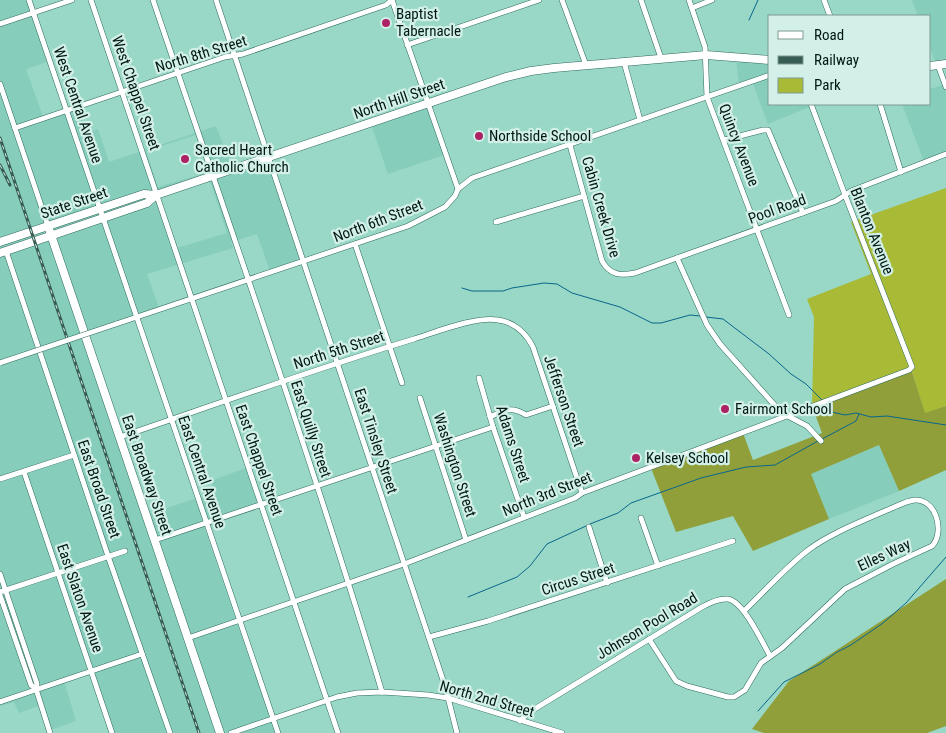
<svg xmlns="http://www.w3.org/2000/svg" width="946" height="733" viewBox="0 0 946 733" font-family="'Roboto Condensed',sans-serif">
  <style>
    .built { fill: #86cdbc; fill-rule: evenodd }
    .green { fill: #a9bb36 }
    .forest { fill: #909f3a }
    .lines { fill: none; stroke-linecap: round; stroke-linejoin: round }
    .stream { stroke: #0a668c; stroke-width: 1 }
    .street-casing { stroke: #2d6a5c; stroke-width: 6 }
    .secondary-casing { stroke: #2d6a5c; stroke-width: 9 }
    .street { stroke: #fff; stroke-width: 5 }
    .secondary { stroke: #fff; stroke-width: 8 }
    .rail-casing { stroke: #375c53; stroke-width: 3 }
    .rail { stroke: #d2f0e8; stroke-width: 1; stroke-dasharray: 4; stroke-linecap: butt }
    .street-bridge-casing { stroke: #2d6a5c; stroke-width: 6; stroke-linecap: butt }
    .street-bridge { stroke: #fff; stroke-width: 5 }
    .poi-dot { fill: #ac2265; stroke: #d2f0e8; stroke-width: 2 }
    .labels { text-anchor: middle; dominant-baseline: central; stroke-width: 4.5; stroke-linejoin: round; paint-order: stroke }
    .poi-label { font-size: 15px; fill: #001712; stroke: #d2f0e8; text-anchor: start }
    .street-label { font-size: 15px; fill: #001712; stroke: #d2f0e8 }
  </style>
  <rect width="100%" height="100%" fill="#99d7c7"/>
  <g class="built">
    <path d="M0,0H28L50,61L26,69L43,117L78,106L87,133L98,129L109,162L216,126L233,171L268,159L303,264L271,274L257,234L231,242L233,248L147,274L160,311L85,336L146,515L215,492L211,481L246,468L259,507L204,527L275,733H109L90,673L64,681L76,721L50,730L41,705L19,713L14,702L0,706ZM196,135L209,172L158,187L146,151ZM209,178L227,233L174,249L156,194Z"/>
    <polygon points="912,0 946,0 946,66 937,67 930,48 930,16 918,16"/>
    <polygon points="736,58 770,62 770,104 811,104 812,106 768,124 752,81 739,86"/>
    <polygon points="943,85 946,91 946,155 925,164 902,104 930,104 930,89"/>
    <polygon points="426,101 444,155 388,174 370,121"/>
    <polygon points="879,445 899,491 829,519 811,474"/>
  </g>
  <polygon class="green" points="946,188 946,406 925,414 911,369 812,406 814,317 807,299 871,274 851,222"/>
  <g class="forest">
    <polygon points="911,369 925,413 946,406 946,470 899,491 879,445 811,474 829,519 753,551 733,516 676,532 651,468 743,433 753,460 822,433 812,406"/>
    <polygon points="946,579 946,726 927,733 764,733 752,729 789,681"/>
  </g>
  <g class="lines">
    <g class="stream">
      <polyline points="749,20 758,0"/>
      <polyline points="462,288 472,291 503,291 512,288 544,283 557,284 572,293 620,307 652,323 661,323 690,315 700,316"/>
      <polyline points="706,317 723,319 769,354 791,374 806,384 823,401"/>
      <polyline points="826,403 832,412 845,415 856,413 871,417 887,416 946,425"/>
      <polyline points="822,439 856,421 859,414"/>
      <polyline points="590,524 618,513 631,503 701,478 746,467 775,465 818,441"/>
      <polyline points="468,597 517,577 530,566 547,544 586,526"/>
      <polyline points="758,711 784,682 820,664 837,652 851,645 883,623 906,603 946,557"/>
    </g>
    <defs>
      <g id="street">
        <polyline points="29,0 278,733"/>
        <polyline points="91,0 338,733"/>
        <path d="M153,0C231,230 312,460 382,692"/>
        <polyline points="216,0 445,686 457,733"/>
        <polyline points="392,0 458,189"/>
        <polyline points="562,0 586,65"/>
        <polyline points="641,0 661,58"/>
        <polyline points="689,0 705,47 707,97 789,315"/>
        <polyline points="824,0 830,16"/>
        <polyline points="692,8 712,0"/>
        <polyline points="0,24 72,0"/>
        <polyline points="407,45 539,0"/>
        <polyline points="624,62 640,120"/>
        <polyline points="938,65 946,87"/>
        <polyline points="0,84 48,226"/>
        <polyline points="880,104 901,172"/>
        <polyline points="15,128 225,57 243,54 386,5 392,0"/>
        <polyline points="724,140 763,130 768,130 803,213"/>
        <path d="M570,145L602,261C610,275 620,276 635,273L836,201L851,191L946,154"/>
        <polyline points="496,222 584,196"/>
        <polyline points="355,244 402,383"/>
        <polyline points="6,251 108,556 170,733"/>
        <polyline points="677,258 707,325 720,344 778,409 786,415 807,426 821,441"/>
        <polyline points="116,324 408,226 445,207 455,196 458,189 472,178 770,75"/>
        <polyline points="479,378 493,427 524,517"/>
        <polyline points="420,398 466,540"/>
        <path d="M490,417C504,410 512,406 526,415L553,406"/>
        <path d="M120,437C217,404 315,369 414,339C436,332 476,316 498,320C514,322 526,333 533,347L582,493"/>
        <polyline points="24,472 112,733"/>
        <polyline points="0,479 74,455"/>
        <polyline points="641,518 658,566"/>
        <polyline points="589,527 607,583"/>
        <polyline points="155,540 493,427"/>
        <polyline points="0,574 37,684 36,689 50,733"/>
        <polyline points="0,592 125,551"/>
        <polyline points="0,595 31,685 36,689"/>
        <polyline points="429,637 488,621 733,541"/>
        <polyline points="188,638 404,564 575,498 582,493 909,370 912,367 845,195 811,104"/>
        <path d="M649,639L676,681L687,686L728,697H734L745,690L761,663L782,648L845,589L893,564L932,546C946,531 935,494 910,501C902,503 893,508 885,511C862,521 827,535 807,551C785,568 765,591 744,611"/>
        <polyline points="0,702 142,654"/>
        <path d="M520,721L528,713L702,607C709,603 719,598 728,599C744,602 762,642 770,656"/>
        <polyline points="231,733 337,697 357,693 382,692 428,695 448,698 562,733"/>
      </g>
      <g id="secondary">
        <polyline points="930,66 946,64"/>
        <polyline points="48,226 220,733"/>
        <polyline points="0,242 144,194 156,195"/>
        <polyline points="0,253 147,203 156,195 506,77 531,71 554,68 706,55 770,60"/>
      </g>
    </defs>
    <use href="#street" class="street-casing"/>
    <use href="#secondary" class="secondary-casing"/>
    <use href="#street" class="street"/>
    <use href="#secondary" class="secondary"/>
    <defs>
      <g id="rail">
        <polyline points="0,138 199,733"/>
        <polyline points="0,165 10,185"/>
      </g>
    </defs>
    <use href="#rail" class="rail-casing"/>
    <use href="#rail" class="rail"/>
    <defs>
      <polyline id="street-bridge" points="0,363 116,324"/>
    </defs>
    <use href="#street-bridge" class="street-bridge-casing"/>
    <use href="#street-bridge" class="street-bridge"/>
  </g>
  <g class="poi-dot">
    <circle cx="386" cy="23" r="5"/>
    <circle cx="479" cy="136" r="5"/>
    <circle cx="185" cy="159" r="5"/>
    <circle cx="725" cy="409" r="5"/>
    <circle cx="636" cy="458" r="5"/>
  </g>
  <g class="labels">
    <g class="poi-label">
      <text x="396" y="14">Baptist<tspan x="396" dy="17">Tabernacle</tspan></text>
      <text x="489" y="136">Northside School</text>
      <text x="195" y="150">Sacred Heart<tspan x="195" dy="17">Catholic Church</tspan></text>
      <text x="735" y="409">Fairmont School</text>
      <text x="646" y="458">Kelsey School</text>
    </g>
    <g class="street-label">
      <text transform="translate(201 54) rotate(-17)">North 8th Street</text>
      <text transform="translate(136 93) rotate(71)">West Chappel Street</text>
      <text transform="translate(399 99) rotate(-19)">North Hill Street</text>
      <text transform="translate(78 105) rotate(71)">West Central Avenue</text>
      <text transform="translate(739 145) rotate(69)">Quincy Avenue</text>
      <text transform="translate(74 203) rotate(-19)">State Street</text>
      <text transform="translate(601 207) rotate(74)">Cabin Creek Drive</text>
      <text transform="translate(777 209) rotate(-20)">Pool Road</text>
      <text transform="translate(378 221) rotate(-21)">North 6th Street</text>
      <text transform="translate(872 231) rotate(68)">Blanton Avenue</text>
      <text transform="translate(339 350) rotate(-18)">North 5th Street</text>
      <text transform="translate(564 401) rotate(71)">Jefferson Street</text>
      <text transform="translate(311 429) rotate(72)">East Quilly Street</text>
      <text transform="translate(376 441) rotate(72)">East Tinsley Street</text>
      <text transform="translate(513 444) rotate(72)">Adams Street</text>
      <text transform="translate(259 460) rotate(71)">East Chappel Street</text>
      <text transform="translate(455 465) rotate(72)">Washington Street</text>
      <text transform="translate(202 472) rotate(71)">East Central Avenue</text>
      <text transform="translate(147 475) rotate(71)">East Broadway Street</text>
      <text transform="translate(99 489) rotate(71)">East Broad Street</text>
      <text transform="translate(547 494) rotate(-22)">North 3rd Street</text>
      <text transform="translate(884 555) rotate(-25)">Elles Way</text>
      <text transform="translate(578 579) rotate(-18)">Circus Street</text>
      <text transform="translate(80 598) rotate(71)">East Slaton Avenue</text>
      <text transform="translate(647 626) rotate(-31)">Johnson Pool Road</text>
      <text transform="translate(487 699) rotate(16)">North 2nd Street</text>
    </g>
  </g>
  <rect x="768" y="15" width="162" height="90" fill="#d2f0e8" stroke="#7e9992"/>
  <rect x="778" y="31" width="25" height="8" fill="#ffffff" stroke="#7e9992"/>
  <text x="814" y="40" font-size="15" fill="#001712">Road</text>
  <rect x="778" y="56" width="25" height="8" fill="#375c53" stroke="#7e9992"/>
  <text x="814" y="65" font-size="15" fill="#001712">Railway</text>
  <rect x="778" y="78" width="25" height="15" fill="#a9bb36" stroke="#7e9992"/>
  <text x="814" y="90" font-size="15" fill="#001712">Park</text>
</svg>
